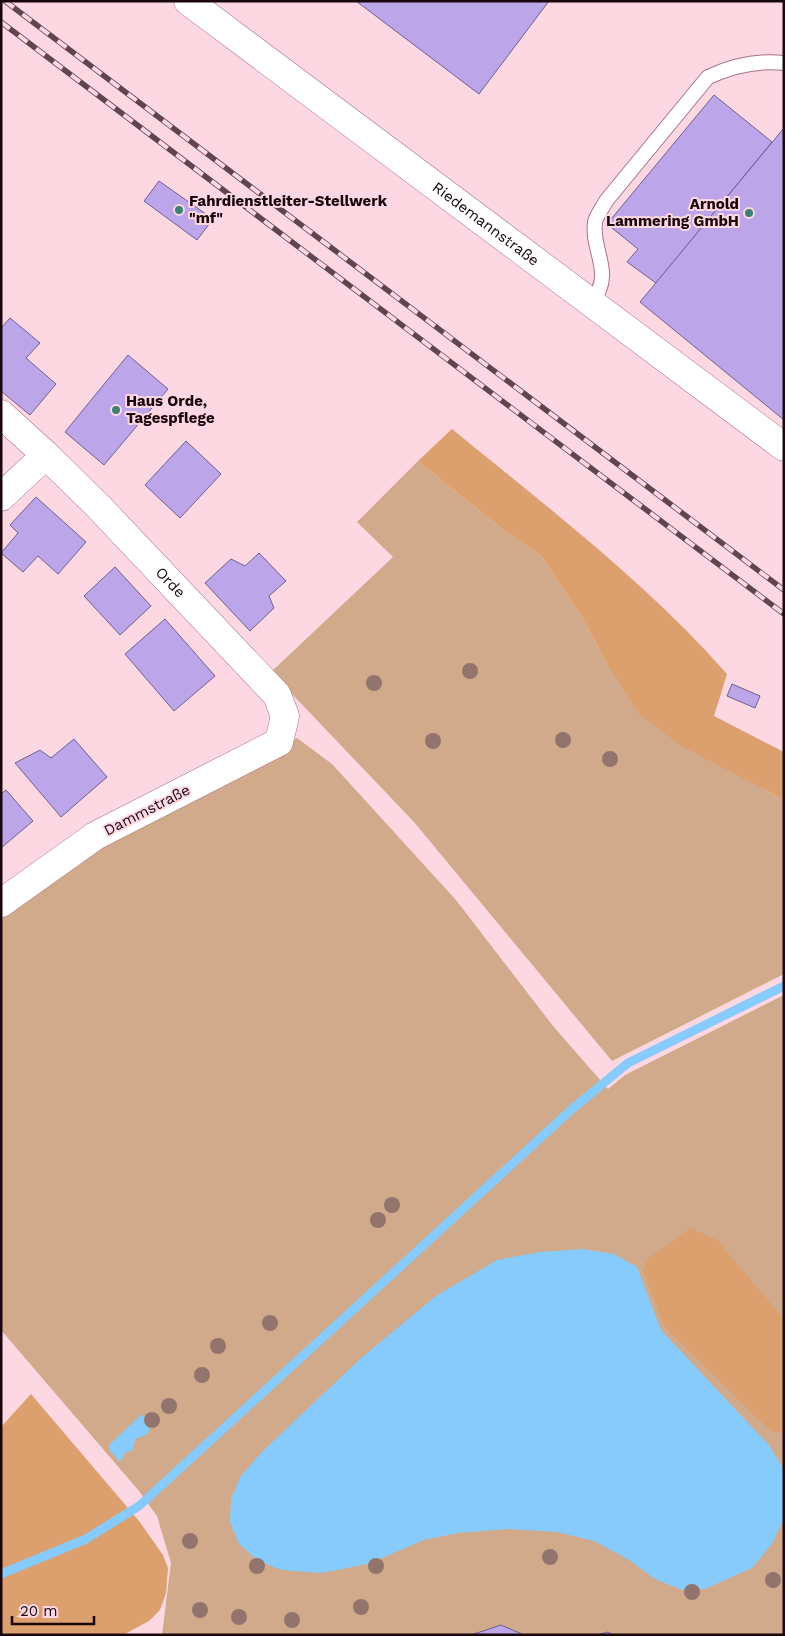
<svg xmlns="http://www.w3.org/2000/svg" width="785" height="1636" viewBox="0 0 785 1636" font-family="'Work Sans',sans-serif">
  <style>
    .green { fill: #d1a98b }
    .forest { fill: #dc9f6e }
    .water { fill: #86cbfb }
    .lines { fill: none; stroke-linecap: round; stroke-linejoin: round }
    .stream { stroke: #86cbfb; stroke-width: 9 }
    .building { fill: #bca6e9; stroke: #6f608d }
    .service-casing { stroke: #a97283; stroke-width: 16 }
    .minor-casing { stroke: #a97283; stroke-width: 29 }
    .service { stroke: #fff; stroke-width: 14 }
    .minor { stroke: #fff; stroke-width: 28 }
    .rail-casing { stroke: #5f464e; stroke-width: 5.5 }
    .rail { stroke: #fdd8e2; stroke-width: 4; stroke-dasharray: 11; stroke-linecap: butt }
    .tree { fill: #93746d }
    .poi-dot { fill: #3e8174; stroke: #fdd8e2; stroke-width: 2 }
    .labels { text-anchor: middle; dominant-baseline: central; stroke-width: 4; stroke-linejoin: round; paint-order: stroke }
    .poi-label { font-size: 15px; font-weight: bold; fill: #1a070e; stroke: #fdd8e2; text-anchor: start }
    .street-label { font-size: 15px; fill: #1a070e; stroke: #fdd8e2 }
  </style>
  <rect width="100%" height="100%" fill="#fdd8e2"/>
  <g class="green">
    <polygon points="418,461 496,524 542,557 580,614 608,665 754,784 784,800 784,974 612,1061 414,822 271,672 393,557 357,522"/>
    <polygon points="297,738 332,764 456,900 553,1026 608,1089 625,1075 784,995 784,1635 162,1635 171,1563 157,1516 139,1491 1,1330 1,919 102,845"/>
  </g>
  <g class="forest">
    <path d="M452,429C545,505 648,584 727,674L714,716L784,752V800L680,745L638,713L608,665L580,614L542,557L496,524L418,461Z"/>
    <polygon points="690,1228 717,1240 784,1319 784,1432 772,1432 665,1327 643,1271 648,1259"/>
    <polygon points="31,1394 139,1521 163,1555 168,1568 166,1593 160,1610 149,1621 123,1635 1,1635 1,1427"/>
  </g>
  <g class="water">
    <polygon points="583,1249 614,1254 637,1267 661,1330 769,1445 783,1468 783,1521 771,1545 752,1568 705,1589 682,1590 655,1579 629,1560 594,1541 557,1532 508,1529 458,1533 424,1540 368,1564 321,1573 281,1570 257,1560 239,1544 230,1522 231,1500 240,1477 262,1452 360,1359 436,1296 497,1260 540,1252"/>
    <path d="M141,1415L147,1417L151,1425C147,1440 144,1433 135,1440L132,1451L126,1452L120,1462L110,1451L109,1445Z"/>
  </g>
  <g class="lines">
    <polyline class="stream" points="1,1574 86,1539 139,1506 571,1110 628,1063 784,986"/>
  </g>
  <g class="building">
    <polygon points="356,1 549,1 479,94"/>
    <polygon points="714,95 772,142 656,283 627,262 638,249 607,224"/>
    <polygon points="784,128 784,420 640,302"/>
    <polygon points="159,181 213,219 197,240 144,201"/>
    <polygon points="10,318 40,343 26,358 56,384 30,415 1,391 1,328"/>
    <polygon points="128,355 168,389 104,465 65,432"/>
    <polygon points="186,441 221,474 180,518 145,485"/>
    <polygon points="36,497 86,542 58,574 38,556 23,572 1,553 18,533 10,525"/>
    <polygon points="259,553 286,581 269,596 274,608 250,631 205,583 231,559 245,566"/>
    <polygon points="115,567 151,606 120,635 84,596"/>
    <polygon points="165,619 215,676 174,711 125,654"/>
    <polygon points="732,684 760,696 755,708 727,696"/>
    <polygon points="74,739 107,777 61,817 15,763 40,750 51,758"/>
    <polygon points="6,790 33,821 1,848 1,794"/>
    <polygon points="501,1625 524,1635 471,1635"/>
    <polygon points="608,1632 613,1635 597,1635"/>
  </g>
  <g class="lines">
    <defs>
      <path id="service" d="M592,302C615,272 591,252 595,222C596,216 603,207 606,201L708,77C732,66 758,60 784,63"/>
      <g id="minor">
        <path id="s1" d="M188,1L784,447"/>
        <path id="s2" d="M1,414L46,455L98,506L277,695L285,716L279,742L95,836L1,903"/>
        <polyline points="1,497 46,455"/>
      </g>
    </defs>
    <use href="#service" class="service-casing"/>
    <use href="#minor" class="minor-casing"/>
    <use href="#service" class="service"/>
    <use href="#minor" class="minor"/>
    <defs>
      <g id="rail">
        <polyline points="5,1 784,590"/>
        <polyline points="1,22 784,614"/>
      </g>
    </defs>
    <use href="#rail" class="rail-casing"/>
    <use href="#rail" class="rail"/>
  </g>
  <g class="tree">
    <circle cx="470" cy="671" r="8"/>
    <circle cx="374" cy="683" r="8"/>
    <circle cx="563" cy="740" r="8"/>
    <circle cx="433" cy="741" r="8"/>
    <circle cx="610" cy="759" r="8"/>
    <circle cx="392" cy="1205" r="8"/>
    <circle cx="378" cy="1220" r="8"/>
    <circle cx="270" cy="1323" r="8"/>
    <circle cx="218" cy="1346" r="8"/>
    <circle cx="202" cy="1375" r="8"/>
    <circle cx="169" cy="1406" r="8"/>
    <circle cx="152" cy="1420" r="8"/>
    <circle cx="190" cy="1541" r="8"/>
    <circle cx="550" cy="1557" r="8"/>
    <circle cx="257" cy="1566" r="8"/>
    <circle cx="376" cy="1566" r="8"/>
    <circle cx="773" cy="1580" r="8"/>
    <circle cx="692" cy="1592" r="8"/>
    <circle cx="361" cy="1607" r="8"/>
    <circle cx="200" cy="1610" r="8"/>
    <circle cx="239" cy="1617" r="8"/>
    <circle cx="292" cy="1620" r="8"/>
  </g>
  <g class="poi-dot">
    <circle cx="179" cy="210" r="5"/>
    <circle cx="749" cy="213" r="5"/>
    <circle cx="116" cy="410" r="5"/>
  </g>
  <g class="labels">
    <g class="poi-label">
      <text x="189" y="201">Fahrdienstleiter-Stellwerk<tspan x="189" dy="17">"mf"</tspan></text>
      <text x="739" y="204" text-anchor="end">Arnold<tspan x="739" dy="17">Lammering GmbH</tspan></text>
      <text x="126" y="401">Haus Orde,<tspan x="126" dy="17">Tagespflege</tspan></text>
    </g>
    <g class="street-label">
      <text stroke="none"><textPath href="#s1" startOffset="372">Riedemannstraße</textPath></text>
      <text stroke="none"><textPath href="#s2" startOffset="239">Orde</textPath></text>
      <text transform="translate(147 810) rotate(-27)">Dammstraße</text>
    </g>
  </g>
  <rect width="785" height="1636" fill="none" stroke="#1a070e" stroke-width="5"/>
  <path d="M12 1616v8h82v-8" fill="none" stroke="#1a070e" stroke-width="2.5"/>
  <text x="20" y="1616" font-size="15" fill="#1a070e" stroke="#fdd8e2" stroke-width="4" paint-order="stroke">20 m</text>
</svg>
